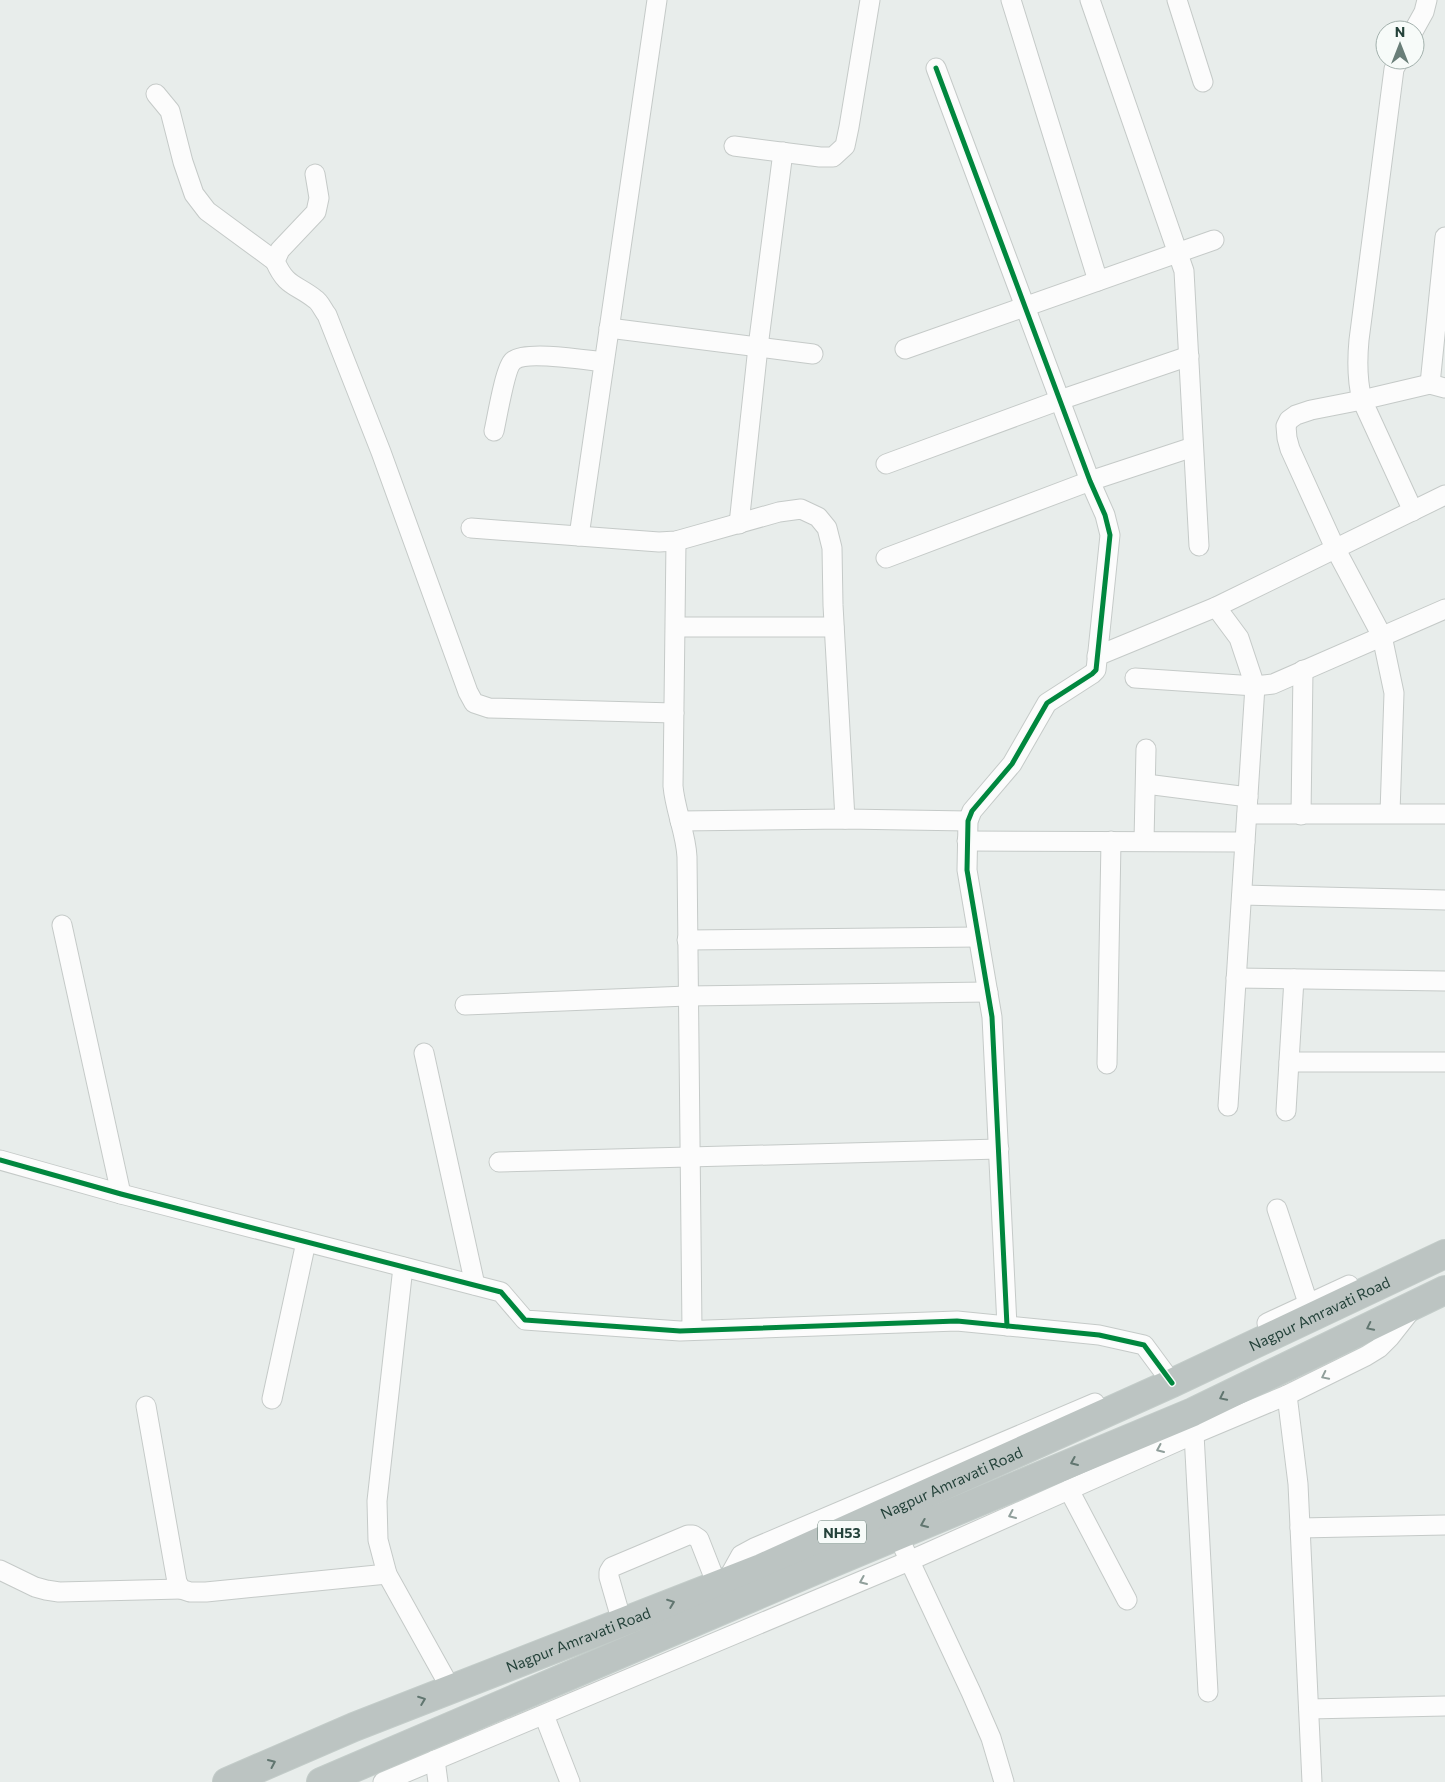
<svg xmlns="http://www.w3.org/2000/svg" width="1445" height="1782" viewBox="0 0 1445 1782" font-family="Commissioner,sans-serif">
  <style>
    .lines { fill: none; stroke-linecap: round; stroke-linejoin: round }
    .minor-casing { stroke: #c5cac8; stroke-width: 21 }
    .highway-casing { stroke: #c3ccc9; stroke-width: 30 }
    .minor { stroke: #fcfcfc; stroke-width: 19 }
    .highway { stroke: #bcc4c2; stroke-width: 28 }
    .cycleway-casing { stroke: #f7fbf9; stroke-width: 8 }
    .cycleway { stroke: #00873e; stroke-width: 5 }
    .oneway { stroke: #617670 }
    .oneway2 { stroke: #909f9b }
    .labels { text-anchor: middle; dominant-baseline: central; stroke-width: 4.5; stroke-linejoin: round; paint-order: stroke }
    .shield { fill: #f7fbf9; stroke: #637a73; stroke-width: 1 }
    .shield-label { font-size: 14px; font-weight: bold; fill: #24423a }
    .street-label { font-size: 15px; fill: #24423a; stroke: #f7fbf9 }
  </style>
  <rect width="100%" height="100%" fill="#e8edeb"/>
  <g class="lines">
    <defs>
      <g id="minor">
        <polyline points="1011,0 1098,281"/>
        <polyline points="1090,0 1184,271 1199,546"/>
        <polyline points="1177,0 1203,82"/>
        <polyline points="1414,30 1424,12 1427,0"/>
        <path d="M1399,60L1394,69L1359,340C1357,361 1357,380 1362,400L1413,511"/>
        <polyline points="936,68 1090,481 1105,515 1110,535 1096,670 1092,674 1047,703 1012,764 972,811 968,821 967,870 992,1017 1007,1326"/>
        <polyline points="156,94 170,111 183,162 194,194 207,211 275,261"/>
        <polyline points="734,146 820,157 833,157 845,146 849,127 870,0"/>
        <path d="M315,174L319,198L316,212L280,250L275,261C286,287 296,284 315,299C320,302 323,310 327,315L381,452L468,692L474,703L489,708L674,713"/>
        <polyline points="609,328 813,354"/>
        <polyline points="905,349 1214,240"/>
        <polyline points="1430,384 1445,237"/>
        <path d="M494,431C497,418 505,368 513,361C525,350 586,360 604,362"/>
        <polyline points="886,464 1060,400 1189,356"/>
        <polyline points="739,524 758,347 783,152"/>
        <polyline points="471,528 659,542 676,541 779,512 801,509 818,517 827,528 832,548 833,605 845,819"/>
        <polyline points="579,536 657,0"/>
        <path d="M676,541L673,786C675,810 686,833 687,857L692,1330"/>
        <polyline points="886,558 1090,481 1193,447"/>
        <polyline points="1216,607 1239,638 1255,686 1228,1106"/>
        <polyline points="676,627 834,627"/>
        <polyline points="1097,656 1216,607 1445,495"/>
        <polyline points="1135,678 1255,686 1273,684 1445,609"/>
        <polyline points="1146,784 1248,797"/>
        <polyline points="1390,813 1394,693 1382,636 1335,548 1290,449 1287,438 1286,426 1289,420 1296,415 1311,410 1362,400 1430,384 1445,388"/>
        <polyline points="1247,814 1445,814"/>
        <polyline points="1301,815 1303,670"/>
        <polyline points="680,821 845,819 968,821"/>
        <polyline points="967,841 1245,842"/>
        <polyline points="1144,841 1146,749"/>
        <polyline points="1242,895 1445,900"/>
        <polyline points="62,925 121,1194"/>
        <polyline points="687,940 978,937"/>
        <polyline points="1236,978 1445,981"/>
        <polyline points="465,1005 687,996 988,992"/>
        <polyline points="424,1053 475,1285"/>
        <polyline points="1289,1062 1445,1062"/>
        <polyline points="1107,1064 1111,841"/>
        <polyline points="1286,1111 1294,979"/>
        <polyline points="0,1160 121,1194 501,1292 525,1320 680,1331 957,1321 1099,1335 1144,1345 1172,1383"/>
        <polyline points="499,1162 999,1149"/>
        <polyline points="1277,1209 1312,1315"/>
        <polyline points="403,1267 377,1501 378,1540 387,1574 451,1689"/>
        <polyline points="1267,1323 1349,1285"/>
        <polyline points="1287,1395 1298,1484 1312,1782"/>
        <polyline points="272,1399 306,1242"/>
        <polyline points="146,1406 177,1582 181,1589 190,1592 206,1592 387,1574"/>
        <polyline points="1194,1434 1208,1692"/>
        <polyline points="1069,1490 1127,1600"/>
        <polyline points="1300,1528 1445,1525"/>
        <polyline points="898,1536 971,1692 991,1738 1004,1782"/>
        <polyline points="0,1570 35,1587 46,1590 59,1592 181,1589"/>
        <polyline points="726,1582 741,1555 754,1548 1095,1403"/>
        <polyline points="622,1622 609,1577 609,1572 612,1567 688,1535 693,1535 699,1539 717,1585"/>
        <polyline points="1309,1709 1445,1706"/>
        <polyline points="544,1715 570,1782"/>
        <polyline points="435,1760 438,1782"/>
        <polyline points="383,1782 909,1561 1194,1434 1287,1395 1366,1356 1379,1348 1390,1337 1412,1309"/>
      </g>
      <g id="highway">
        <path id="s1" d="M227,1782L354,1727L761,1568L1172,1383L1445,1254"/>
        <polyline points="321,1782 825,1566 1193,1412 1445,1290"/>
      </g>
    </defs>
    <use href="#minor" class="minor-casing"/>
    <use href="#highway" class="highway-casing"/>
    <use href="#minor" class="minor"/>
    <use href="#highway" class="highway"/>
    <defs>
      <g id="cycleway">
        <polyline points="936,68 1090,481 1105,515 1110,535 1096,670 1092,674 1047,703 1012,764 972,811 968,821 967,870 992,1017 1007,1326"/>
        <polyline points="0,1160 121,1194 501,1292 525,1320 680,1331 957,1321 1099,1335 1144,1345 1172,1383"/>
      </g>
    </defs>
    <use href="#cycleway" class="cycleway-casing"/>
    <use href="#cycleway" class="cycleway"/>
  </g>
  <defs><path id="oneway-chevron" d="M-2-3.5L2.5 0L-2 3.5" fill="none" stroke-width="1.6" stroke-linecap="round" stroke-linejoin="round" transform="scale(1.25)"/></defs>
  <g class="oneway">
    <use href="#oneway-chevron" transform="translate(1370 1327) rotate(154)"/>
    <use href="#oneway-chevron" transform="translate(1223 1397) rotate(154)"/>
    <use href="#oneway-chevron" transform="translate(1074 1462) rotate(157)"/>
    <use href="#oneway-chevron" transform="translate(924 1524) rotate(157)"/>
    <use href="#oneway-chevron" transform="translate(671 1603) rotate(-21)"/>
    <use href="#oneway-chevron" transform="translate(422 1700) rotate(-21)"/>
    <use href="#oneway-chevron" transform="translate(272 1763) rotate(-24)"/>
  </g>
  <g class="oneway2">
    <use href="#oneway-chevron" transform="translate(1325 1376) rotate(154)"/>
    <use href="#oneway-chevron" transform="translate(1160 1449) rotate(156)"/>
    <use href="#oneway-chevron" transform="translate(1012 1515) rotate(156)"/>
    <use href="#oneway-chevron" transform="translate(863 1581) rotate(157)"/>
  </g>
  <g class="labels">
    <rect class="shield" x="818" y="1520.5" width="48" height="23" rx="4"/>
    <g class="shield-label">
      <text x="842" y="1532">NH53</text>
    </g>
    <g class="street-label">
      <text stroke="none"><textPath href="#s1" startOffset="1189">Nagpur Amravati Road</textPath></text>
      <text stroke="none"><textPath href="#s1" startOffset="784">Nagpur Amravati Road</textPath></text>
      <text stroke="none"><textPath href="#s1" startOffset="379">Nagpur Amravati Road</textPath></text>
    </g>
  </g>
  <g transform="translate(1400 45)"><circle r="24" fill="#f7fbf9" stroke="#a3b1ad"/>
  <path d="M0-4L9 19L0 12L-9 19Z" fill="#697e78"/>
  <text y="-8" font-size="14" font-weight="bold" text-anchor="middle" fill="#24423a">N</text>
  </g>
</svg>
